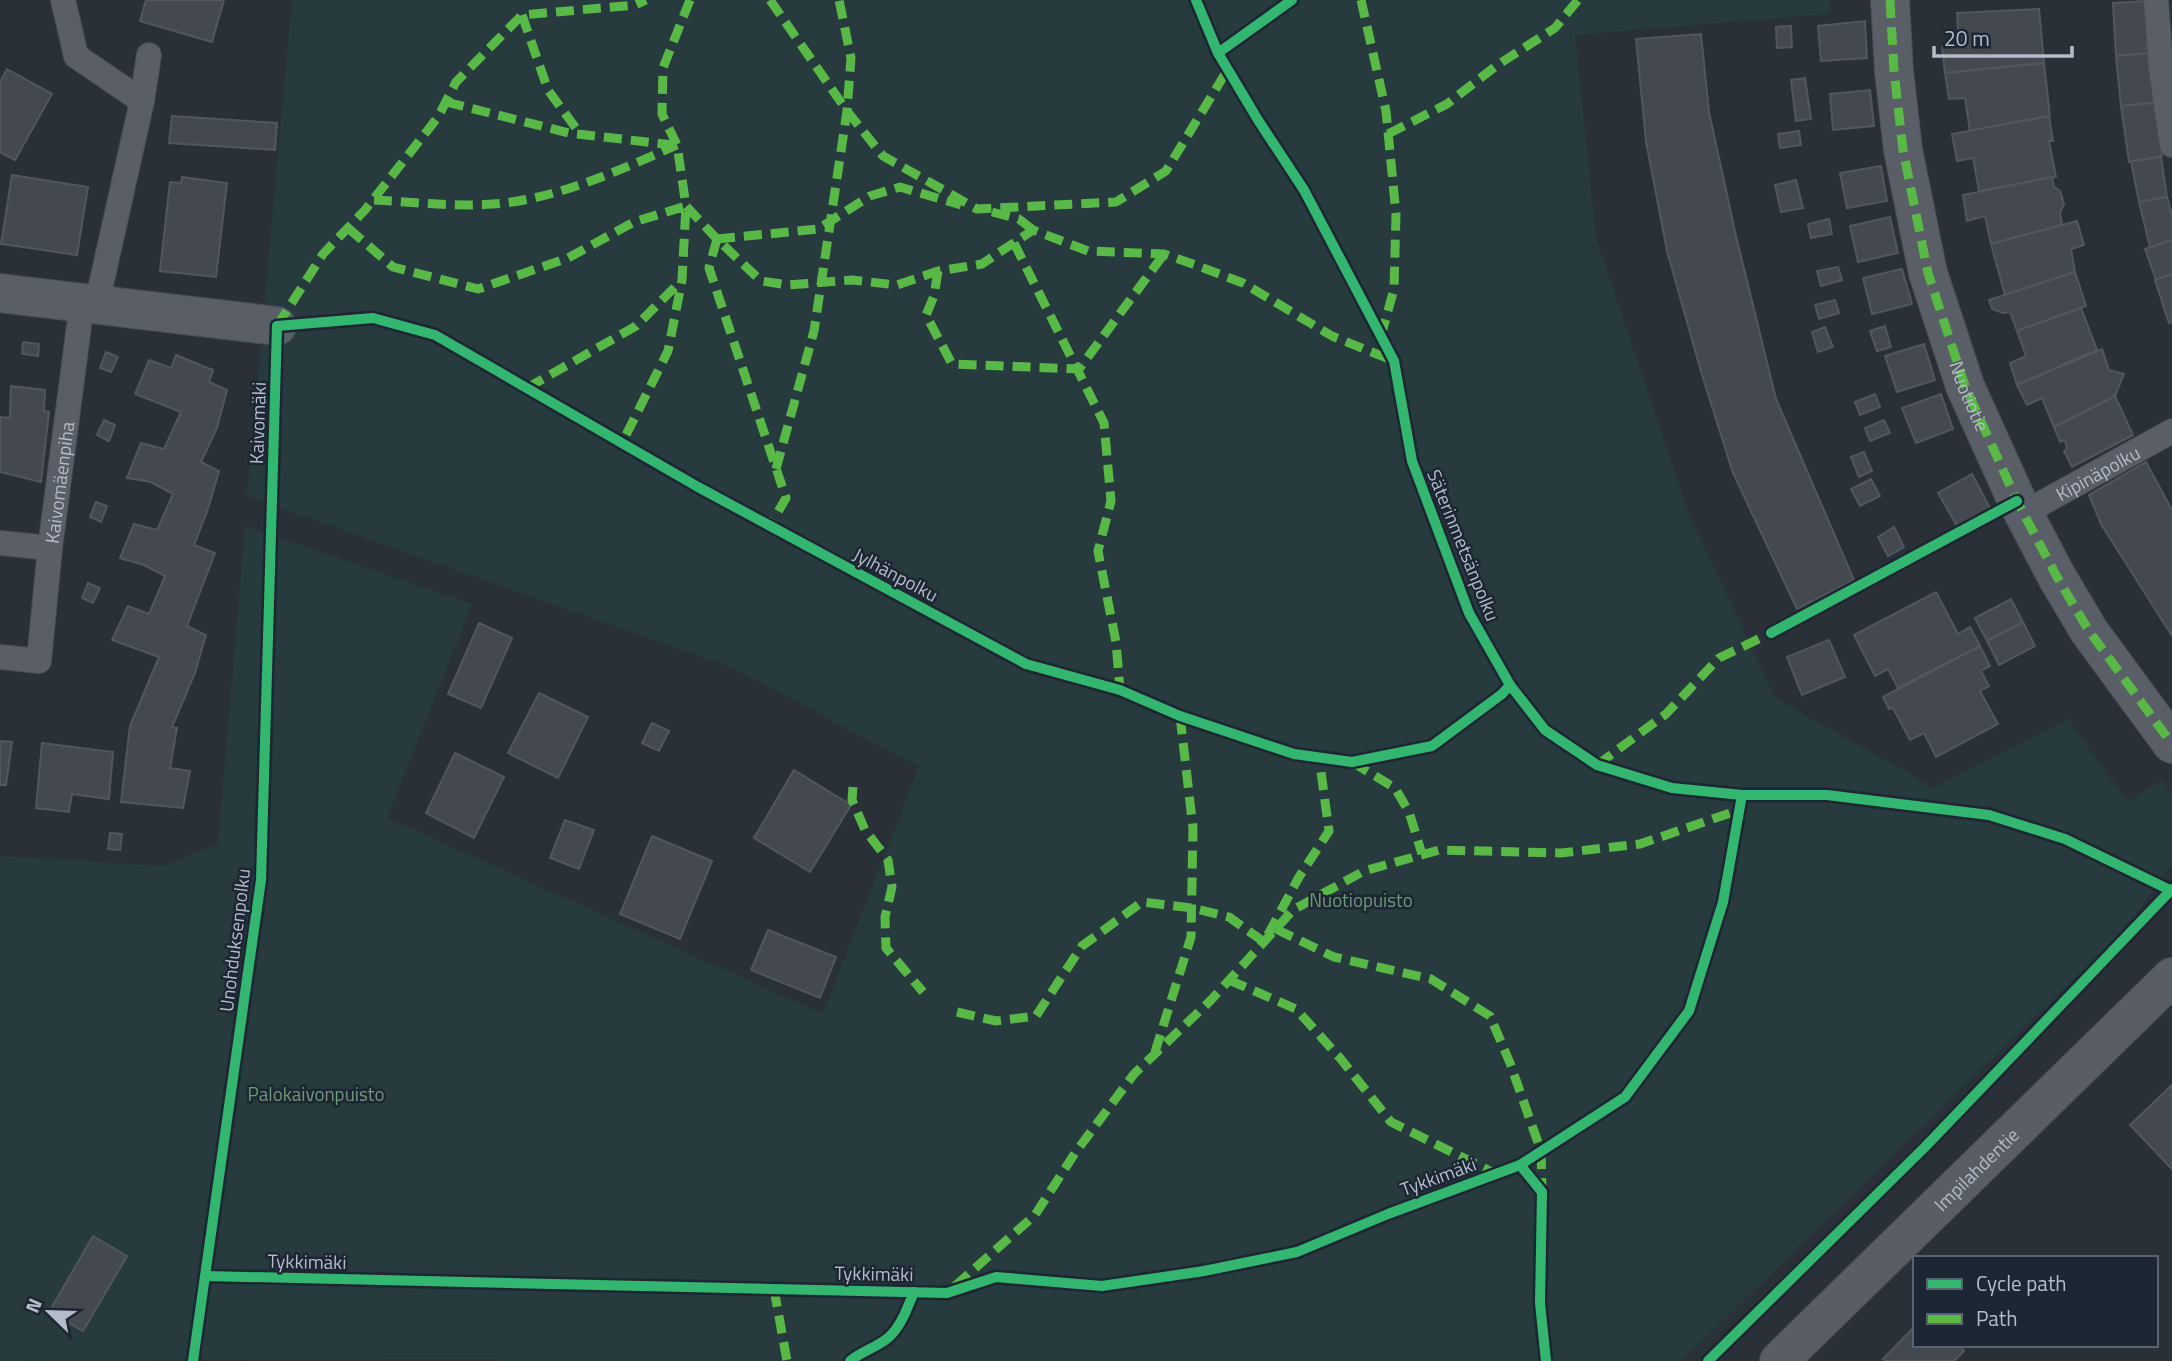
<svg xmlns="http://www.w3.org/2000/svg" width="2172" height="1361" viewBox="0 0 2172 1361" font-family="'Titillium Web',sans-serif">
  <style>
    .green { fill: #273a3e }
    .building { fill: #444950; stroke: #52575f; stroke-width: 2 }
    .lines { fill: none; stroke-linecap: round; stroke-linejoin: round }
    .lane-casing { stroke: #484c53; stroke-width: 26 }
    .street-casing { stroke: #484c53; stroke-width: 40 }
    .secondary-casing { stroke: #484c53; stroke-width: 40 }
    .lane { stroke: #5a5e66; stroke-width: 24 }
    .street { stroke: #5a5e66; stroke-width: 38 }
    .secondary { stroke: #595d64; stroke-width: 38 }
    .quiet { stroke: #58b947; stroke-width: 9; stroke-dasharray: 18 9; stroke-linecap: butt }
    .cycleway-casing { stroke: #1d2633; stroke-width: 15 }
    .cycleway { stroke: #33b770; stroke-width: 10 }
    .labels { text-anchor: middle; dominant-baseline: central; stroke-width: 5; stroke-linejoin: round; paint-order: stroke }
    .street-label { font-size: 19px; fill: #b4bcc9; stroke: #1d2633 }
    .park-label { font-size: 19px; fill: #6b9a76; stroke: #1d2633 }
  </style>
  <rect width="100%" height="100%" fill="#2a3038"/>
  <polygon class="green" points="292,0 1829,0 1830,14 1575,35 1596,238 1689,514 1775,698 1934,788 2068,719 2127,802 2163,780 2172,796 2172,864 2129,925 1682,1361 498,1361 498,1359 0,1361 0,856 163,866 218,844 245,526 472,604 387,818 823,1014 919,767 736,669 247,496"/>
  <g class="building">
    <polygon points="146,0 224,0 212,42 140,21"/>
    <polygon points="2145,1 2149,53 2116,56 2113,3"/>
    <polygon points="2039,9 2044,63 1945,73 1942,47 1959,45 1957,13"/>
    <polygon points="1865,21 1867,58 1821,61 1818,26"/>
    <polygon points="1791,26 1792,47 1777,48 1776,27"/>
    <polygon points="1701,34 1709,112 1736,236 1776,399 1854,580 1797,609 1733,473 1702,375 1667,251 1646,141 1636,39"/>
    <polygon points="2149,53 2154,103 2121,106 2116,56"/>
    <polygon points="2044,63 2050,116 1970,131 1965,98 1949,99 1945,73"/>
    <polygon points="7,69 52,94 15,160 0,152 0,82"/>
    <polygon points="1805,78 1811,119 1796,121 1791,80"/>
    <polygon points="1870,90 1874,126 1833,130 1830,94"/>
    <polygon points="2154,103 2162,156 2129,162 2121,106"/>
    <polygon points="172,116 277,123 275,150 169,143"/>
    <polygon points="2049,116 2053,141 2049,141 2056,177 1979,191 1973,158 1957,161 1952,134"/>
    <polygon points="1799,131 1801,145 1780,148 1778,134"/>
    <polygon points="2161,157 2167,197 2139,202 2131,161"/>
    <polygon points="1881,166 1887,201 1847,208 1840,173"/>
    <polygon points="12,175 88,187 77,255 1,244"/>
    <polygon points="182,177 227,183 216,277 160,271 170,182 181,183"/>
    <polygon points="2052,177 2054,187 2060,191 2064,204 2060,212 2062,225 1991,244 1985,216 1967,221 1963,195"/>
    <polygon points="1796,180 1803,208 1781,212 1775,185"/>
    <polygon points="2167,197 2172,216 2172,240 2150,247 2139,202"/>
    <polygon points="1890,217 1898,253 1858,262 1850,226"/>
    <polygon points="1829,219 1832,234 1811,238 1808,224"/>
    <polygon points="2077,221 2084,245 2071,249 2075,272 2005,295 1991,244"/>
    <polygon points="2172,240 2172,274 2156,280 2145,249"/>
    <polygon points="1838,267 1842,280 1821,286 1817,271"/>
    <polygon points="1902,269 1912,304 1872,314 1863,278"/>
    <polygon points="2075,272 2086,306 2017,331 2010,312 2003,313 1992,309 1989,300"/>
    <polygon points="2172,274 2172,322 2169,323 2155,280"/>
    <polygon points="1835,300 1839,313 1819,319 1815,305"/>
    <polygon points="2081,308 2097,350 2017,385 2010,363 2026,356 2017,331"/>
    <polygon points="1885,326 1891,347 1877,351 1870,331"/>
    <polygon points="1825,327 1833,347 1818,352 1812,332"/>
    <polygon points="23,342 39,344 38,356 22,354"/>
    <polygon points="1924,344 1935,380 1897,392 1885,356"/>
    <polygon points="2102,349 2109,370 2124,374 2115,396 2054,427 2042,398 2027,405 2017,385"/>
    <polygon points="106,352 118,357 111,372 100,368"/>
    <polygon points="176,355 213,370 209,382 227,390 217,428 201,462 219,471 208,509 194,545 215,553 187,626 206,635 195,673 172,727 177,728 170,768 190,771 183,808 121,802 130,726 159,657 112,640 128,606 149,614 165,576 144,565 120,558 134,524 157,530 173,494 151,482 127,478 141,443 164,449 181,412 135,394 149,360 171,368"/>
    <polygon points="11,386 45,390 44,411 49,412 41,482 0,472 0,417 10,418"/>
    <polygon points="1875,394 1880,407 1860,415 1855,402"/>
    <polygon points="1941,394 1953,429 1916,443 1902,408"/>
    <polygon points="2115,396 2133,435 2072,467 2064,451 2067,449 2065,440 2060,442 2054,427"/>
    <polygon points="104,420 115,425 109,441 97,435"/>
    <polygon points="1884,420 1890,433 1870,441 1865,428"/>
    <polygon points="1864,452 1872,471 1859,477 1851,457"/>
    <polygon points="2146,462 2172,510 2172,636 2101,524 2089,495"/>
    <polygon points="1972,474 1990,508 1957,526 1938,493"/>
    <polygon points="1871,479 1880,496 1860,506 1851,489"/>
    <polygon points="96,502 107,506 101,522 90,517"/>
    <polygon points="1894,527 1904,547 1888,556 1878,537"/>
    <polygon points="88,583 100,588 93,603 82,598"/>
    <polygon points="1936,592 1958,634 1970,627 1980,646 1898,688 1888,669 1875,676 1854,635"/>
    <polygon points="2011,599 2023,622 1987,641 1975,618"/>
    <polygon points="2023,622 2035,646 1999,665 1987,641"/>
    <polygon points="479,623 512,638 481,708 448,694"/>
    <polygon points="1829,640 1845,677 1802,695 1787,657"/>
    <polygon points="1980,646 1990,666 1981,671 1989,686 1980,691 1998,724 1936,757 1924,733 1910,740 1893,708 1889,709 1883,697"/>
    <polygon points="539,693 588,717 558,778 508,753"/>
    <polygon points="652,723 669,731 659,751 642,743"/>
    <polygon points="0,741 12,742 6,785 0,785"/>
    <polygon points="42,743 113,752 109,799 72,794 69,812 36,808"/>
    <polygon points="455,753 504,777 474,838 426,813"/>
    <polygon points="794,770 851,805 810,872 754,838"/>
    <polygon points="565,820 594,830 579,869 550,858"/>
    <polygon points="110,833 122,834 120,850 108,849"/>
    <polygon points="652,836 712,861 680,939 620,914"/>
    <polygon points="768,930 836,957 820,998 751,970"/>
    <polygon points="2172,1085 2172,1169 2130,1125"/>
    <polygon points="93,1236 127,1256 83,1331 49,1312"/>
    <polygon points="1915,1326 1915,1345 1958,1345 1964,1351 1954,1361 1886,1361 1883,1359"/>
  </g>
  <g class="lines">
    <defs>
      <g id="lane">
        <polyline points="63,0 76,56 142,101"/>
        <polyline points="2156,0 2161,69 2172,145"/>
        <polyline points="97,303 142,101 149,55"/>
        <path id="s1" d="M2024,513L2172,431"/>
        <polyline points="0,543 50,548"/>
        <path id="s2" d="M0,657L39,661L50,548L82,303"/>
      </g>
      <g id="street">
        <polyline points="1890,0 1894,71 1903,150 1928,273 1965,386 2017,501 2057,577 2089,631 2172,744"/>
        <polyline points="0,293 277,326"/>
      </g>
      <g id="secondary">
        <path id="s3" d="M1779,1361L2172,977"/>
      </g>
    </defs>
    <use href="#lane" class="lane-casing"/>
    <use href="#street" class="street-casing"/>
    <use href="#secondary" class="secondary-casing"/>
    <use href="#lane" class="lane"/>
    <use href="#street" class="street"/>
    <use href="#secondary" class="secondary"/>
    <g class="quiet">
      <polyline points="690,0 663,68 662,114 677,145 686,206 717,239 761,281 788,285 852,280 897,285 938,271 982,264 1033,230 1088,251 1164,254 1198,266 1243,283 1332,336 1394,361"/>
      <polyline points="770,0 847,111 883,156 977,209 1116,202 1166,171 1228,69"/>
      <polyline points="1361,0 1386,111 1396,214 1394,289 1381,336"/>
      <path id="s4" d="M1890,0L1894,71L1903,150L1928,273L1965,386L2017,501L2057,577L2089,631L2172,744"/>
      <polyline points="522,15 548,90 581,135"/>
      <polyline points="446,102 569,133 673,145"/>
      <polyline points="1388,134 1447,104 1496,66 1555,28 1578,0"/>
      <path d="M374,200C413,202 453,207 493,204C555,200 620,170 677,145"/>
      <polyline points="992,212 1019,219 1033,230"/>
      <polyline points="348,228 393,267 478,289 568,258 634,222 686,206 682,280 668,351 622,443"/>
      <polyline points="717,239 818,229 870,196 900,187 961,205"/>
      <polyline points="717,239 709,268 786,498 770,526"/>
      <polyline points="1014,243 1104,423 1111,501 1098,551 1116,642 1120,690"/>
      <polyline points="938,271 934,296 926,315 952,364 1079,369 1164,254"/>
      <polyline points="277,326 323,254 365,210 438,117 456,82 522,15 635,5 646,0"/>
      <polyline points="527,388 636,326 682,280"/>
      <polyline points="776,469 814,331 847,111 851,58 839,0"/>
      <polyline points="1352,762 1395,788 1409,812 1422,854"/>
      <polyline points="1597,765 1666,714 1719,658 1771,633"/>
      <polyline points="853,787 852,800 865,830 888,860 892,887 885,917 886,948 923,992"/>
      <polyline points="1276,929 1334,957 1431,979 1490,1016 1510,1063 1541,1151 1542,1190"/>
      <polyline points="1229,980 1296,1009 1340,1058 1391,1122 1496,1174"/>
      <polyline points="957,1012 996,1021 1036,1016 1082,946 1142,902 1192,908 1229,917 1264,942 1299,877 1329,831 1319,757"/>
      <polyline points="1155,1052 1191,937 1193,828 1180,716"/>
      <polyline points="955,1286 1035,1215 1075,1153 1134,1074 1211,1000 1293,910 1364,871 1439,850 1561,853 1640,844 1742,809"/>
      <polyline points="774,1289 787,1361"/>
    </g>
    <defs>
      <g id="cycleway">
        <polyline points="1196,0 1218,53 1258,120 1304,190 1394,361 1412,461 1469,613 1510,685 1545,730 1597,765 1672,788 1742,795 1827,795 1989,815 2065,839 2172,891"/>
        <polyline points="1218,53 1292,0"/>
        <polyline points="1771,633 2017,501"/>
        <polyline points="1520,1165 1542,1192 1540,1303 1546,1361"/>
        <polyline points="205,1276 947,1293 996,1277 1102,1286 1204,1271 1297,1252 1388,1214 1520,1165 1625,1097 1689,1011 1723,902 1742,795"/>
        <polyline points="193,1361 261,880 277,326 373,318 435,335 698,487 1026,664 1120,690 1180,716 1294,754 1352,762 1432,746 1502,694 1510,685"/>
        <path d="M850,1361C862,1351 878,1347 889,1337C902,1325 907,1308 914,1292"/>
        <polyline points="1708,1361 1925,1147 2172,889"/>
      </g>
    </defs>
    <use href="#cycleway" class="cycleway-casing"/>
    <use href="#cycleway" class="cycleway"/>
  </g>
  <g class="labels">
    <g class="street-label">
      <text stroke="none"><textPath href="#s4" startOffset="406">Nuotiotie</textPath></text>
      <text transform="translate(257 423) rotate(-88)">Kaivomäki</text>
      <text stroke="none"><textPath href="#s1" startOffset="84">Kipinäpolku</textPath></text>
      <text stroke="none"><textPath href="#s2" startOffset="219">Kaivomäenpiha</textPath></text>
      <text transform="translate(1464 545) rotate(68)">Säterinmetsänpolku</text>
      <text transform="translate(896 574) rotate(28)">Jylhänpolku</text>
      <text transform="translate(234 940) rotate(-83)">Unohduksenpolku</text>
      <text stroke="none"><textPath href="#s3" startOffset="275">Impilahdentie</textPath></text>
      <text transform="translate(1438 1176) rotate(-20)">Tykkimäki</text>
      <text transform="translate(307 1261) rotate(1)">Tykkimäki</text>
      <text transform="translate(874 1273) rotate(1)">Tykkimäki</text>
    </g>
    <g class="park-label">
      <text x="1361" y="899">Nuotiopuisto</text>
      <text x="316" y="1093">Palokaivonpuisto</text>
    </g>
  </g>
  <rect x="1913" y="1256" width="245" height="91" fill="#1d2633" stroke="#59626f" stroke-width="2"/>
  <rect x="1927" y="1279" width="35" height="10" fill="#33b770" stroke="#59626f" stroke-width="2"/>
  <text x="1976" y="1291" font-size="21" fill="#b4bcc9">Cycle path</text>
  <rect x="1927" y="1314" width="35" height="10" fill="#58b947" stroke="#59626f" stroke-width="2"/>
  <text x="1976" y="1326" font-size="21" fill="#b4bcc9">Path</text>
  <g transform="translate(49 1312) rotate(293)" stroke="#1d2633" stroke-width="5" paint-order="stroke">
  <path d="M0-5L12 26L0 18L-12 26Z" fill="#b4bcc9"/>
  <text y="-10" font-size="19" font-weight="bold" text-anchor="middle" fill="#b4bcc9">N</text>
  </g>
  <path d="M1934 46v10h138v-10" fill="none" stroke="#b4bcc9" stroke-width="3.5"/>
  <text x="1944" y="46" font-size="21" fill="#b4bcc9" stroke="#1d2633" stroke-width="5" paint-order="stroke">20 m</text>
</svg>
